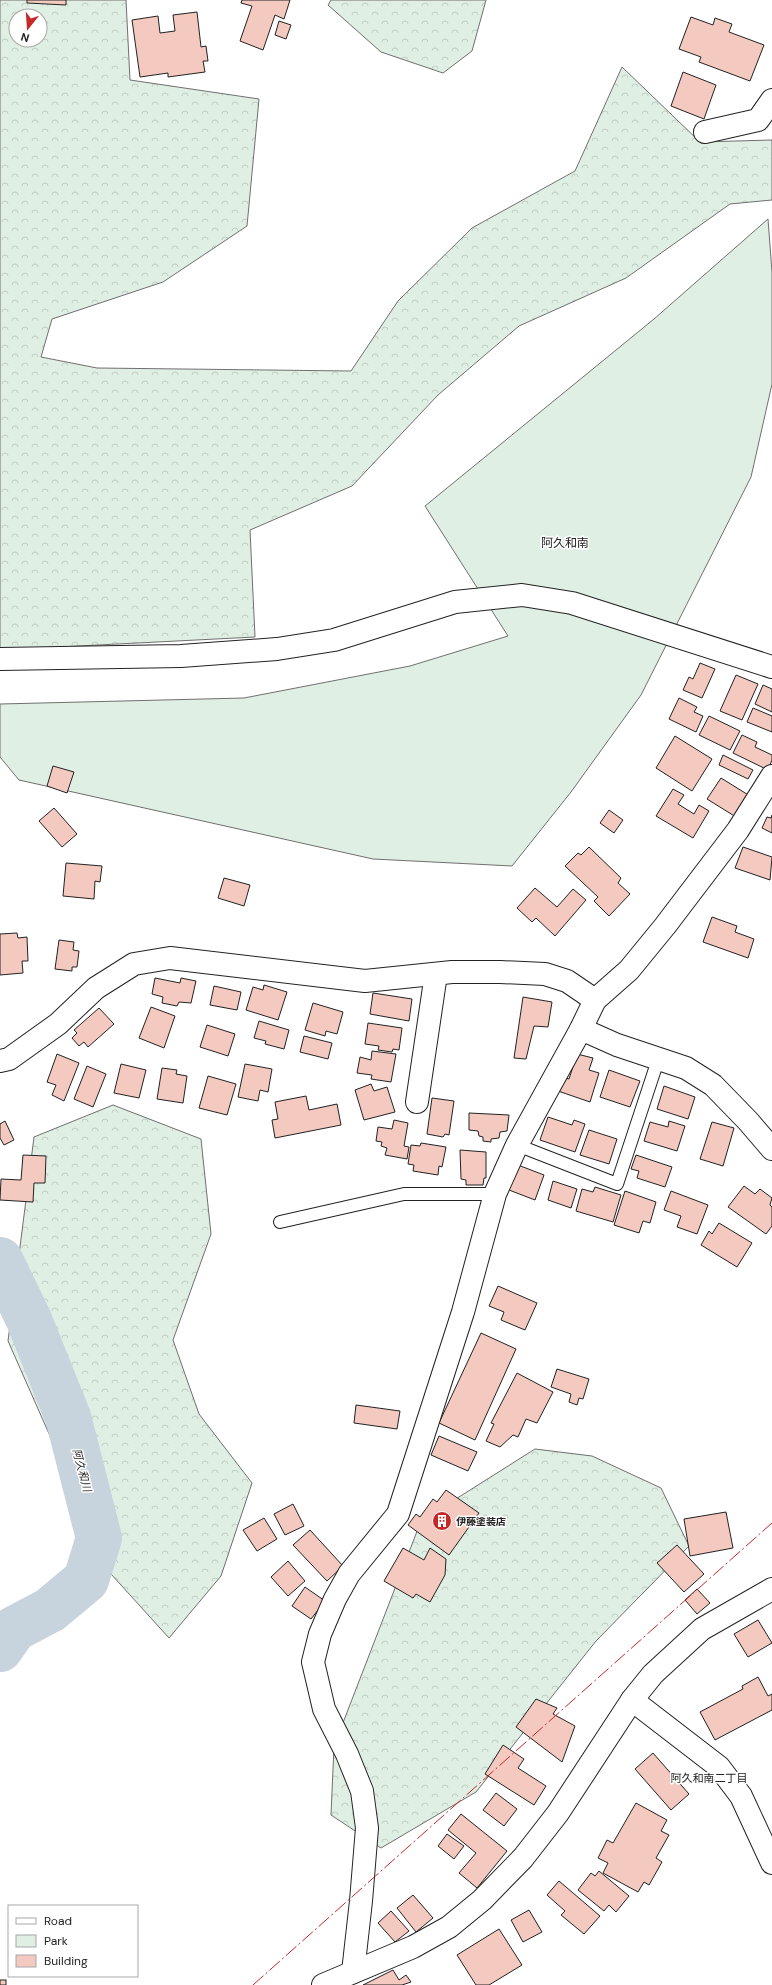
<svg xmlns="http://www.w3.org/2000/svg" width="772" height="1985" viewBox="0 0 772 1985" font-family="'DM Sans','Noto Sans JP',sans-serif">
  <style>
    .green { fill: #e0efe3; stroke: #6f6f6f }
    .forest { fill: url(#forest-crowns); stroke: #6f6f6f; fill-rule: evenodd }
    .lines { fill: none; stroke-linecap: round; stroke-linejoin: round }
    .river { stroke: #c7d3dd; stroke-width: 46 }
    .building { fill: #f3c9c0; stroke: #222 }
    .service-casing { stroke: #222; stroke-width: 14 }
    .minor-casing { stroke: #222; stroke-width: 24 }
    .service { stroke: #fff; stroke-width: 12 }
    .minor { stroke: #fff; stroke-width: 22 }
    .power { stroke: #c62828; stroke-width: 1; stroke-dasharray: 14 3 2 3; stroke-linecap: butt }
    .labels { text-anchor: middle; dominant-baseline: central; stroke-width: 3; stroke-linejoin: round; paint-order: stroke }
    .poi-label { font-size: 10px; font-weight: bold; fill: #222; stroke: #fff; text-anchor: start }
    .water-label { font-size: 11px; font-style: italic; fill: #222; stroke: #fff }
    .neighbourhood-label { font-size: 11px; fill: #222; stroke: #fff }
    .quarter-label { font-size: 12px; fill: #222; stroke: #fff }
  </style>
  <defs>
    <pattern id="forest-crowns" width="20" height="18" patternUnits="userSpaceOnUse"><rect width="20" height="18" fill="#e0efe3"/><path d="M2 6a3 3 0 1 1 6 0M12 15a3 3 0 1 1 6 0" fill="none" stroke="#c0cdc2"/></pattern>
  </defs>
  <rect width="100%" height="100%" fill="#fff"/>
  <polygon class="green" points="768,219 772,272 772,384 751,477 641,695 571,792 512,866 373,859 19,780 0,757 0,704 244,698 410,666 508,636 425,506 654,319"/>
  <g class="forest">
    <path d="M0,0H126L130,80L259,99L247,226L163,282L52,319L41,357L97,368L351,371L398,301L472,228L575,171L622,67L700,142L772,140V200L730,204L626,278L519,326L438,395L352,486L250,530L255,637L0,650ZM16,16H40V40H16Z"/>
    <polygon points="331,0 486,0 472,51 443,73 381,52 328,5"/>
    <polygon points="113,1105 201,1139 211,1234 173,1340 199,1414 252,1483 221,1576 169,1638 111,1574 8,1341 34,1137"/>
    <polygon points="535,1449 592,1456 661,1488 689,1546 596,1641 476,1792 381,1848 331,1815 334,1746 421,1521"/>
  </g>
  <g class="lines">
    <polyline class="river" points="0,1260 29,1320 68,1417 99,1538 86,1580 50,1610 14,1629 0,1649"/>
  </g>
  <g class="building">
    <polygon points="27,0 66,0 66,5 27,3"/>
    <polygon points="242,0 290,0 284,19 275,15 263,50 240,41 252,6 241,3"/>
    <polygon points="197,12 201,47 206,46 208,61 203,61 205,72 168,77 168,73 140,77 132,20 158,16 160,33 175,31 173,15"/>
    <polygon points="691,17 713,25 715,18 732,24 729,32 764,45 750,81 699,62 701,57 679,49"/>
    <polygon points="279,21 291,25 286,39 275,35"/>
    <polygon points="683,72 716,85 704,119 671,106"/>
    <polygon points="700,663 715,669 702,698 683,690 689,677 693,679"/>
    <polygon points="736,675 758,684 742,720 720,711"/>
    <polygon points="763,685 772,689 772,712 755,704"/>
    <polygon points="679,698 697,707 694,712 703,716 696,732 669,719"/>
    <polygon points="753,708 772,716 772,732 747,722"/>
    <polygon points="709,716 740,731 730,750 699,735"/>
    <polygon points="742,735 757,742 755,747 772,755 772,760 768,770 733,753"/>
    <polygon points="675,736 712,759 692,791 656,768"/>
    <polygon points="723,755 753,770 748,779 719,765"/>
    <polygon points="53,766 74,772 67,793 47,786"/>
    <polygon points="721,778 750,796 736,817 707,799"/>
    <polygon points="673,789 684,795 678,804 694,814 699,805 709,811 693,838 656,816"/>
    <polygon points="54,808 77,834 62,847 39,821"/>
    <polygon points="609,810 623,820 614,833 600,823"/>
    <polygon points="772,815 772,833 762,828 767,817 771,818"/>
    <polygon points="589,847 621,878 618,883 630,894 609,916 594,901 598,897 565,866 578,853 581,855"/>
    <polygon points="743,847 772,857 770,880 735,868"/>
    <polygon points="66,863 102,866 100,882 95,881 94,899 63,896"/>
    <polygon points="224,878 250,885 244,906 218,898"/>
    <polygon points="535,888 557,907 573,889 586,900 555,936 536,918 532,922 517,908"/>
    <polygon points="712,917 737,926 735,932 754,939 748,958 703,942"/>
    <polygon points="17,933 18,938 27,937 28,961 22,961 23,973 0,975 0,934"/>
    <polygon points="59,940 74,942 73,950 79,951 77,967 72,967 72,971 55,969"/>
    <polygon points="155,978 180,983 181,978 196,981 191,1003 179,1002 177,1006 162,1003 163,997 152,994"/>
    <polygon points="264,985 287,992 278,1020 246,1010 253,987 263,990"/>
    <polygon points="214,986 241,992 237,1010 210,1005"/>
    <polygon points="373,993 412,999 409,1021 370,1014"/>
    <polygon points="523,997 552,1002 548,1027 534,1026 526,1059 514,1058"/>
    <polygon points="313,1003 343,1012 337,1034 326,1031 325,1036 305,1030"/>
    <polygon points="151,1007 175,1016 164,1048 139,1038"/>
    <polygon points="99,1008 114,1024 88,1047 84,1042 79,1046 72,1038 77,1033 74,1030"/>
    <polygon points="259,1021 289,1030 284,1049 265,1044 266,1041 254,1038"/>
    <polygon points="368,1023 402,1028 399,1050 393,1049 392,1052 378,1050 379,1046 365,1044"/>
    <polygon points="207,1025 235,1034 228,1056 200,1047"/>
    <polygon points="304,1036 332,1043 328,1059 300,1052"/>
    <polygon points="372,1051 396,1054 391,1082 371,1079 372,1075 357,1073 360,1057 371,1060"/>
    <polygon points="57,1054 79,1063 64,1101 52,1095 56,1085 47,1082"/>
    <polygon points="577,1054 593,1058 589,1070 599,1073 590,1102 558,1091 562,1077 569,1079"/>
    <polygon points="121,1064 146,1070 139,1098 114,1093"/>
    <polygon points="245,1064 272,1069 268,1092 260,1090 258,1101 238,1097"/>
    <polygon points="87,1066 106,1074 93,1107 74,1099"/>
    <polygon points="162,1068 177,1070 176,1074 187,1076 183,1103 157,1099"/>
    <polygon points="609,1070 640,1081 630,1107 600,1097"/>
    <polygon points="208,1076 236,1084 227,1115 199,1108"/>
    <polygon points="371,1084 374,1091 387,1087 395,1112 364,1120 355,1090"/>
    <polygon points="664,1086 695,1097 688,1119 657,1109"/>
    <polygon points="306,1096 309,1110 337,1104 341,1125 275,1138 272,1120 278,1119 275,1102"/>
    <polygon points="432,1098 454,1101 449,1135 445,1134 443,1137 427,1134"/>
    <polygon points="469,1113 509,1115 507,1131 500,1132 499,1138 491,1139 491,1142 483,1141 483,1137 479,1136 478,1131 469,1130"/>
    <polygon points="548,1117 572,1125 574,1120 585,1124 575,1152 540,1140"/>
    <polygon points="394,1120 408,1123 404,1146 409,1147 407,1159 385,1155 387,1148 381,1146 382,1142 376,1141 378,1127 392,1129"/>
    <polygon points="5,1121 14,1140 4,1145 0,1138 0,1124"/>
    <polygon points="669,1121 685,1126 677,1151 644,1141 650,1122 668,1127"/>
    <polygon points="712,1122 734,1128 723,1166 700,1159"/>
    <polygon points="589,1130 617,1139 609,1164 580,1155"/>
    <polygon points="421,1143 446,1147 442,1167 439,1166 438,1175 413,1171 414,1165 408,1164 411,1145 420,1146"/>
    <polygon points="460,1150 486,1152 486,1178 484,1178 483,1185 466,1185 466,1180 461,1179"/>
    <polygon points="23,1155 46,1156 45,1183 34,1183 33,1202 0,1200 1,1179 21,1180"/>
    <polygon points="636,1155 672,1167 665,1187 637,1178 639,1171 631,1169"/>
    <polygon points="518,1165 544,1175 535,1200 509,1190"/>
    <polygon points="553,1181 577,1189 571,1208 548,1200"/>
    <polygon points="744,1186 755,1194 760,1189 772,1198 770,1205 772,1207 772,1226 766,1234 728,1207"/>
    <polygon points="595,1187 621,1195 613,1222 576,1211 582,1189 593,1192"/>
    <polygon points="625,1191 656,1202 650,1223 643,1221 639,1233 614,1225"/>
    <polygon points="671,1191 708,1205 697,1234 677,1227 681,1216 664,1210"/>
    <polygon points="719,1223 752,1243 737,1267 701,1245 709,1231 712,1234"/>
    <polygon points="498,1286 537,1303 525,1330 501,1320 504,1312 489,1306"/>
    <polygon points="481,1333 516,1349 475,1440 439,1423"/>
    <polygon points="557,1369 589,1379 583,1399 579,1398 577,1405 569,1402 571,1394 551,1387"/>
    <polygon points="517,1373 553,1392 537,1423 526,1419 518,1437 513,1435 500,1447 486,1441 494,1424 491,1423"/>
    <polygon points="356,1405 400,1411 397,1429 354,1423"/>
    <polygon points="439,1436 477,1452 468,1471 431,1455"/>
    <polygon points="446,1490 479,1513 449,1555 408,1525 416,1514 420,1517 433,1499 437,1502"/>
    <polygon points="293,1504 304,1526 285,1535 274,1514"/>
    <polygon points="726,1512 733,1548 690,1556 684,1519"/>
    <polygon points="264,1518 277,1539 257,1551 243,1530"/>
    <polygon points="310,1530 343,1566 327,1581 293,1545"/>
    <polygon points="677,1545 704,1574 684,1592 657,1563"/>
    <polygon points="403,1548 424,1560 430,1548 446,1559 445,1575 430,1602 416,1594 413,1598 384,1581"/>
    <polygon points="288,1561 305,1581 288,1596 271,1577"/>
    <polygon points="305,1587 325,1601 311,1619 292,1606"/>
    <polygon points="697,1589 710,1603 697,1614 685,1600"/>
    <polygon points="758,1620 772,1643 748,1657 734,1634"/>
    <polygon points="758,1677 768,1696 772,1694 772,1710 715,1740 700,1712 743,1689 742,1686"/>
    <polygon points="536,1699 557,1708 553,1714 575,1726 562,1762 516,1727"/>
    <polygon points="503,1745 524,1759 518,1768 546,1786 534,1805 485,1774"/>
    <polygon points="653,1753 689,1794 671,1810 635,1769"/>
    <polygon points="496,1793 517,1809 504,1826 483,1810"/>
    <polygon points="636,1803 667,1820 661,1831 669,1835 656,1858 662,1862 649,1885 644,1882 638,1892 603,1873 608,1863 598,1858 607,1840 613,1843"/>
    <polygon points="461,1814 507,1851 477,1888 459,1873 476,1853 448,1830"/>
    <polygon points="447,1834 464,1846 454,1859 438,1846"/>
    <polygon points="599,1871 629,1896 616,1912 609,1905 604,1911 578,1890 591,1873 595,1876"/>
    <polygon points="559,1881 600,1916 584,1934 561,1915 565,1911 547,1895"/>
    <polygon points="413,1895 433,1918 416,1932 397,1908"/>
    <polygon points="529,1910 542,1932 523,1942 511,1920"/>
    <polygon points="391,1911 409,1931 395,1942 378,1923"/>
    <polygon points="499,1929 522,1965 489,1985 476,1985 457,1955"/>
    <polygon points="393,1970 399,1980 406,1975 411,1982 402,1985 363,1985"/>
    <rect x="0" y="1980" width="6" height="5"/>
  </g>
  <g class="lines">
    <defs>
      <g id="service">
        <polyline points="517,1145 617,1184 658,1060"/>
        <polyline points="280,1222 404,1194 495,1194"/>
      </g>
      <g id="minor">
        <polyline points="705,132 758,120 772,100"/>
        <polyline points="0,659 181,656 277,649 334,640 455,602 522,595 572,603 772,667"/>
        <polyline points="581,1029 617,1045 686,1068 713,1085 748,1121 772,1149"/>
        <polyline points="0,1061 9,1059 58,1024 96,988 134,964 170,958 365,981 452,972 500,972 545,974 567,981 595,1000"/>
        <polyline points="417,1102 436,974"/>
        <polyline points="632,1700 719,1767 741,1796 772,1863"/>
        <polyline points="353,1972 361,1901 367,1828 362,1791 347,1754 324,1709 313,1662 320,1634 335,1599 349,1574 398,1514 463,1312 495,1194 517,1145 581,1029 595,1000 629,970 665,926 738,830 772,776"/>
        <polyline points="323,1985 413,1947 449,1927 482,1900 523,1858 558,1813 632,1700 653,1674 702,1629 772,1589"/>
      </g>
    </defs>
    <use href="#service" class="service-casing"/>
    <use href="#minor" class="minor-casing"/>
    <use href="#service" class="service"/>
    <use href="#minor" class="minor"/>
    <polyline class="power" points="253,1985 772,1523"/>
  </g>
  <defs>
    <symbol id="building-disc" viewBox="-11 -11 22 22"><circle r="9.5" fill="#c62828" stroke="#fff"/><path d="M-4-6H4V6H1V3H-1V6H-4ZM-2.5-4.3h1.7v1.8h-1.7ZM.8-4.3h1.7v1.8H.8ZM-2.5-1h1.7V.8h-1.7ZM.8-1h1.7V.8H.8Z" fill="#fff"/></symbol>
  </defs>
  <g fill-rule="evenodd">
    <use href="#building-disc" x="431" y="1510" width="22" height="22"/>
  </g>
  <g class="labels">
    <g class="poi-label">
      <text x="456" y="1521">伊藤塗装店</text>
    </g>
    <g class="water-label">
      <text transform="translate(82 1470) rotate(75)">阿久和川</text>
    </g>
    <g class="neighbourhood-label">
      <text x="709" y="1778">阿久和南二丁目</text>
    </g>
    <g class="quarter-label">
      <text x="565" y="543">阿久和南</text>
    </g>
  </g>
  <rect x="8" y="1905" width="130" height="72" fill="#ffffff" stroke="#a7a7a7"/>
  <rect x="16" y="1918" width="20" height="6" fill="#ffffff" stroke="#a7a7a7"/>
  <text x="44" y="1925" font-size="12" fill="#222222">Road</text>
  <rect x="16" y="1935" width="20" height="12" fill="#e0efe3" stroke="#a7a7a7"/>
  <text x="44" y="1945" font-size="12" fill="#222222">Park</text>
  <rect x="16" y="1955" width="20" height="12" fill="#f3c9c0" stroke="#a7a7a7"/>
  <text x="44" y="1965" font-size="12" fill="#222222">Building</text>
  <g transform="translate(28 28) rotate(197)"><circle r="19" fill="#ffffff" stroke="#a7a7a7"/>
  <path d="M0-3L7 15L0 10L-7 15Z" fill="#c62828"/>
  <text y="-6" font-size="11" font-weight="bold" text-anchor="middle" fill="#222222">N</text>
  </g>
</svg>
